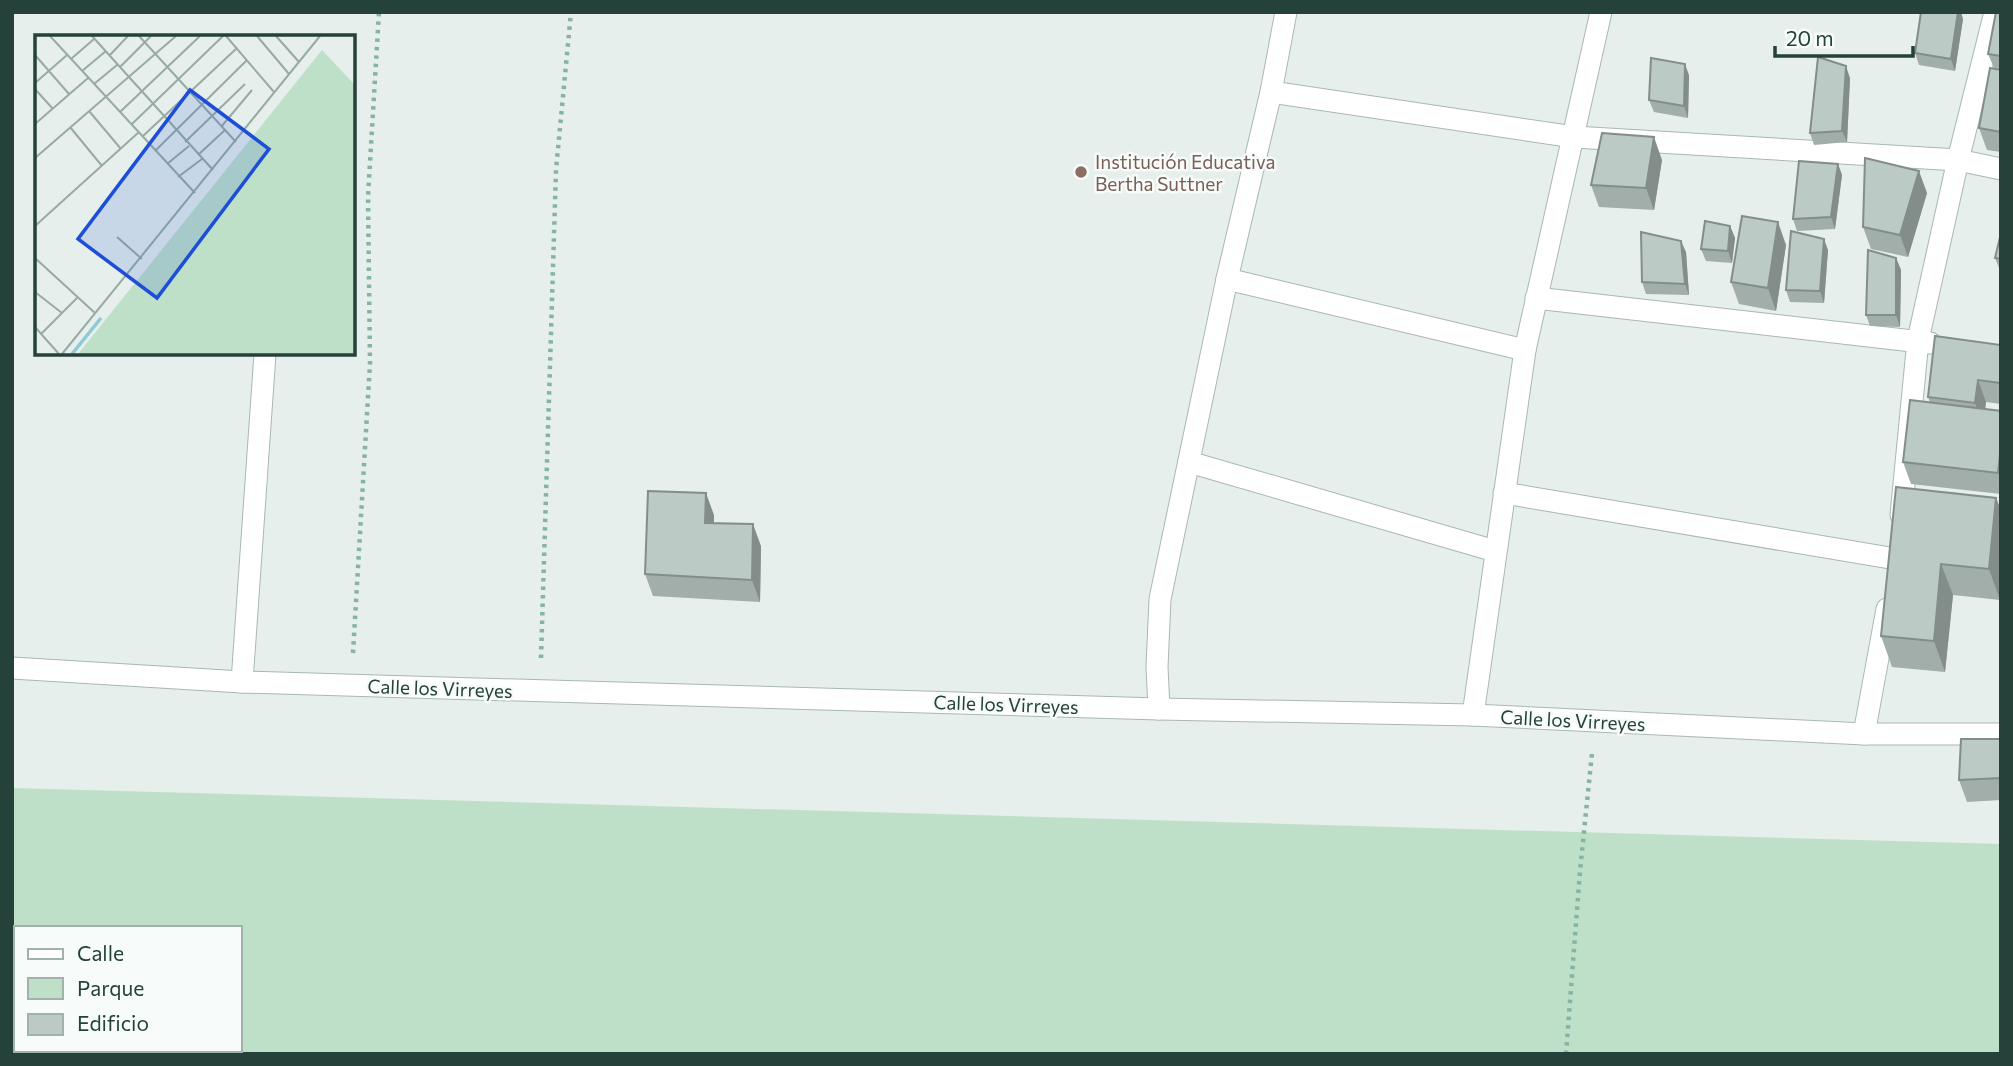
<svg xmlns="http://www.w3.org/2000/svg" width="2013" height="1066" viewBox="0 0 2013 1066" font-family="Commissioner,sans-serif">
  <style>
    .green { fill: #bfe0c8; fill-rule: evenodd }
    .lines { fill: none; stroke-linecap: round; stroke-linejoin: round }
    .minor-casing { stroke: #a8b8b2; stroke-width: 23 }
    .path { stroke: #86b3a5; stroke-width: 4.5; stroke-dasharray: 3.5 5; stroke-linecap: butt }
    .minor { stroke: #fff; stroke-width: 21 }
    .wall { fill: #a1aea9 }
    .shaded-wall { fill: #838d89 }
    .building { fill: #bbcac4; stroke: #838d89; stroke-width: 2 }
    .education-dot { fill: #8d6e63; stroke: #f7fbf9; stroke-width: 2.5 }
    .labels { text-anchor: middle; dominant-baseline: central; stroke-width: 5; stroke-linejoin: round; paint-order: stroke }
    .education-label { font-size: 19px; fill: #785e54; stroke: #f7fbf9; text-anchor: start }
    .street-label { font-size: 19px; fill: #24423a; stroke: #f7fbf9 }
    .inset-river { fill: none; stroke: #8ec9d4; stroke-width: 3.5 }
    .inset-road { fill: none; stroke: #98aaa4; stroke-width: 2 }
    .view { fill: #1d4ed8; fill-opacity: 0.15; stroke: #1d4ed8; stroke-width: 3.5 }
    .inset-edge { fill: none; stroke: #24423a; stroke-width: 3.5 }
  </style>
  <rect width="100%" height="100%" fill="#e6efeb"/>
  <path class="green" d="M12,788L2001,844V1054H12ZM16,928H240V1050H16Z"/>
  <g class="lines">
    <defs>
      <g id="minor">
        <polyline points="1271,92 1574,137 1958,160 2001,169"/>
        <polyline points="1227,279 1525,350"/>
        <polyline points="1536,298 1930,343"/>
        <polyline points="1189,462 1495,551"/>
        <polyline points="1504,493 1896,559"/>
        <polyline points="1901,515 1918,340 1958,160 1995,12"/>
        <polyline points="12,668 242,682 1159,709 1473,715 1864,734 2001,734"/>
        <polyline points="242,682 265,354"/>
        <polyline points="1159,709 1157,667 1160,599 1227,279 1271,92 1286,12"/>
        <polyline points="1473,715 1525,350 1601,12"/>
        <polyline points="1864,734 1887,609"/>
      </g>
    </defs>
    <use href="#minor" class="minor-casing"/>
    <g class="path">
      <polyline points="353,653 370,363 368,196 379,12"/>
      <polyline points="541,658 556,170 571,12"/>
      <polyline points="1566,1054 1580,871 1592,753"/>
    </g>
    <use href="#minor" class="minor"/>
  </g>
  <g class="wall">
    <polygon points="2001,12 2001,152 1987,150 1979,128 1994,68 1988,54"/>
    <polygon points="1963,19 1955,71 1919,65 1915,53"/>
    <polygon points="1689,75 1688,118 1654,112 1649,100"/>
    <polygon points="1850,78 1847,142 1814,145 1810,133"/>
    <polygon points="1662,160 1654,210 1599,207 1591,185"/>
    <polygon points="1838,164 1842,175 1835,229 1797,231 1793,219"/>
    <polygon points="1927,193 1908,257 1871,249 1863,227"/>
    <polygon points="1730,226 1735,238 1732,263 1706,261 1701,249"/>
    <polygon points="2001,233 2001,273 1995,258"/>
    <polygon points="1786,245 1776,311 1739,304 1731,282"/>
    <polygon points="1828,250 1824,303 1790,302 1786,290"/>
    <polygon points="1686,252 1689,295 1646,294 1642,282"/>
    <polygon points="1896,258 1901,270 1900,327 1870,326 1866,315"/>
    <polygon points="2001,345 2001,404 1986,402 1985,409 2001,411 2001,494 1911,484 1903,462 1930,403 1928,397"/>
    <polygon points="1996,498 2001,510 2000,600 1953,595 1945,672 1892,667 1881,636"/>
    <polygon points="714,515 714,523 761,546 760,602 653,596 645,574"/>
    <polygon points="2001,739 2001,800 1967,802 1959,780"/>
  </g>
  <g class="shaded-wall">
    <polygon points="1958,12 1961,12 1963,19 1955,71 1951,59"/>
    <polygon points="1685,64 1689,75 1688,118 1684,106"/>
    <polygon points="1846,66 1850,78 1847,142 1842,131"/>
    <polygon points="1654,137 1662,160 1654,210 1646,188"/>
    <polygon points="1838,164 1842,175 1835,229 1831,217"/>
    <polygon points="1919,171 1927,193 1908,257 1900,235"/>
    <polygon points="1778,222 1786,245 1776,311 1768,288"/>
    <polygon points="1730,226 1735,238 1732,263 1728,251"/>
    <polygon points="1824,239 1828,250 1824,303 1820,291"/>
    <polygon points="1681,241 1686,252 1689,295 1685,284"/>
    <polygon points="1896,258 1901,270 1900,327 1896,315"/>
    <polygon points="1978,380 1986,402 1983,425 1975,403"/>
    <polygon points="2001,444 2001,481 1998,473"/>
    <polygon points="706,493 714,515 713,545 705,523"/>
    <polygon points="1996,498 2001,510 2000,600 1989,569"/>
    <polygon points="753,524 761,546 760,602 752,580"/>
    <polygon points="1941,564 1953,595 1945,672 1934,641"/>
  </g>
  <g class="building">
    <polygon points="1921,12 1958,12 1951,59 1915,53"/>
    <polygon points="1996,12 2001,12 2001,56 1988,54"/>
    <polygon points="1818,57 1846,66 1842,131 1810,133"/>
    <polygon points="1651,58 1685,64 1684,106 1649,100"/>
    <polygon points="1990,68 2001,70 2001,132 1979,128"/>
    <polygon points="1602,133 1654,137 1646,188 1591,185"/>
    <polygon points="1865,158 1919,171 1900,235 1863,227"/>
    <polygon points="1799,161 1838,164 1831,217 1793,219"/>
    <polygon points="1742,216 1778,222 1768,288 1731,282"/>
    <polygon points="1705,221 1730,226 1728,251 1701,249"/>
    <polygon points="1791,231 1824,239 1820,291 1786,290"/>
    <polygon points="1641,232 1681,241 1685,284 1642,282"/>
    <polygon points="2001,233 2001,259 1995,258"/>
    <polygon points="1868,250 1896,258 1896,315 1866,315"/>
    <polygon points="1935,336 2001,345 2001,383 1978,380 1975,403 1928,397"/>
    <polygon points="1910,400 2001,411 2001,444 1998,473 1903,462"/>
    <polygon points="1896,487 1996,498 1989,569 1941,564 1934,641 1881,636"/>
    <polygon points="648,491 706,493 705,523 753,524 752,580 645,574"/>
    <polygon points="1961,739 2001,739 2001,778 1959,780"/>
  </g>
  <circle class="education-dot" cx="1081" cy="172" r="7"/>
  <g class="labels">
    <g class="education-label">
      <text x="1095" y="161">Institución Educativa<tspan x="1095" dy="22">Bertha Suttner</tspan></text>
    </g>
    <g class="street-label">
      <text transform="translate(440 688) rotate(2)">Calle los Virreyes</text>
      <text transform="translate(1006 704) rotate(2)">Calle los Virreyes</text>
      <text transform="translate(1573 720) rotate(3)">Calle los Virreyes</text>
    </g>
  </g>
  <g transform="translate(35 35)">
    <rect width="320" height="320" fill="#e6efeb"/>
    <path d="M287,15L320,50V319H43Z" fill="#bfe0c8"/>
    <path class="inset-river" d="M37,319L66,283"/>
    <path class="inset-road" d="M15,1L160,158M57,1L178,135M104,1L201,107M191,1L239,57M222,1L254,39M241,1L264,27M0,20L34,59M74,21L93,1M36,24L59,4M85,32L116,1M47,36L71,16M0,48L32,20M59,49L82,30M0,54L18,74M54,76L86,114M85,77L165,1M0,89L53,43M97,89L188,1M35,92L67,131M186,92L217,55M108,101L202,13M150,107L210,49M121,115L212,25M163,120L190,95M0,123L141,1M132,129L154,111M143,142L167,124M0,191L104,97M82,202L107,224M0,223L60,278M0,257L27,278L42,263M0,292L24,319M6,299L27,278M27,319L285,1"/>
    <path class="view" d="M155,55L234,114L122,263L43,204Z"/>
    <rect width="320" height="320" class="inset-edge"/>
  </g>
  <rect width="2013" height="1066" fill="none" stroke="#24423a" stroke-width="28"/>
  <rect x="14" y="926" width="228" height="126" fill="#f7fbf9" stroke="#a3b1ad" stroke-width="2"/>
  <rect x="28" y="949" width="35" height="10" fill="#ffffff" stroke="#a3b1ad" stroke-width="2"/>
  <text x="77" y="961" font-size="21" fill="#24423a">Calle</text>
  <rect x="28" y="978" width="35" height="21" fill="#bfe0c8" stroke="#a3b1ad" stroke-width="2"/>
  <text x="77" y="996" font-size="21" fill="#24423a">Parque</text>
  <rect x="28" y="1014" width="35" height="21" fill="#bbcac4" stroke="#a3b1ad" stroke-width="2"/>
  <text x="77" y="1031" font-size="21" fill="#24423a">Edificio</text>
  <path d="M1775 46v10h138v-10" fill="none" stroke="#24423a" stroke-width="3.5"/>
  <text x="1786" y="46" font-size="21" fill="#24423a" stroke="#f7fbf9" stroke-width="5" paint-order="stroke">20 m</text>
</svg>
